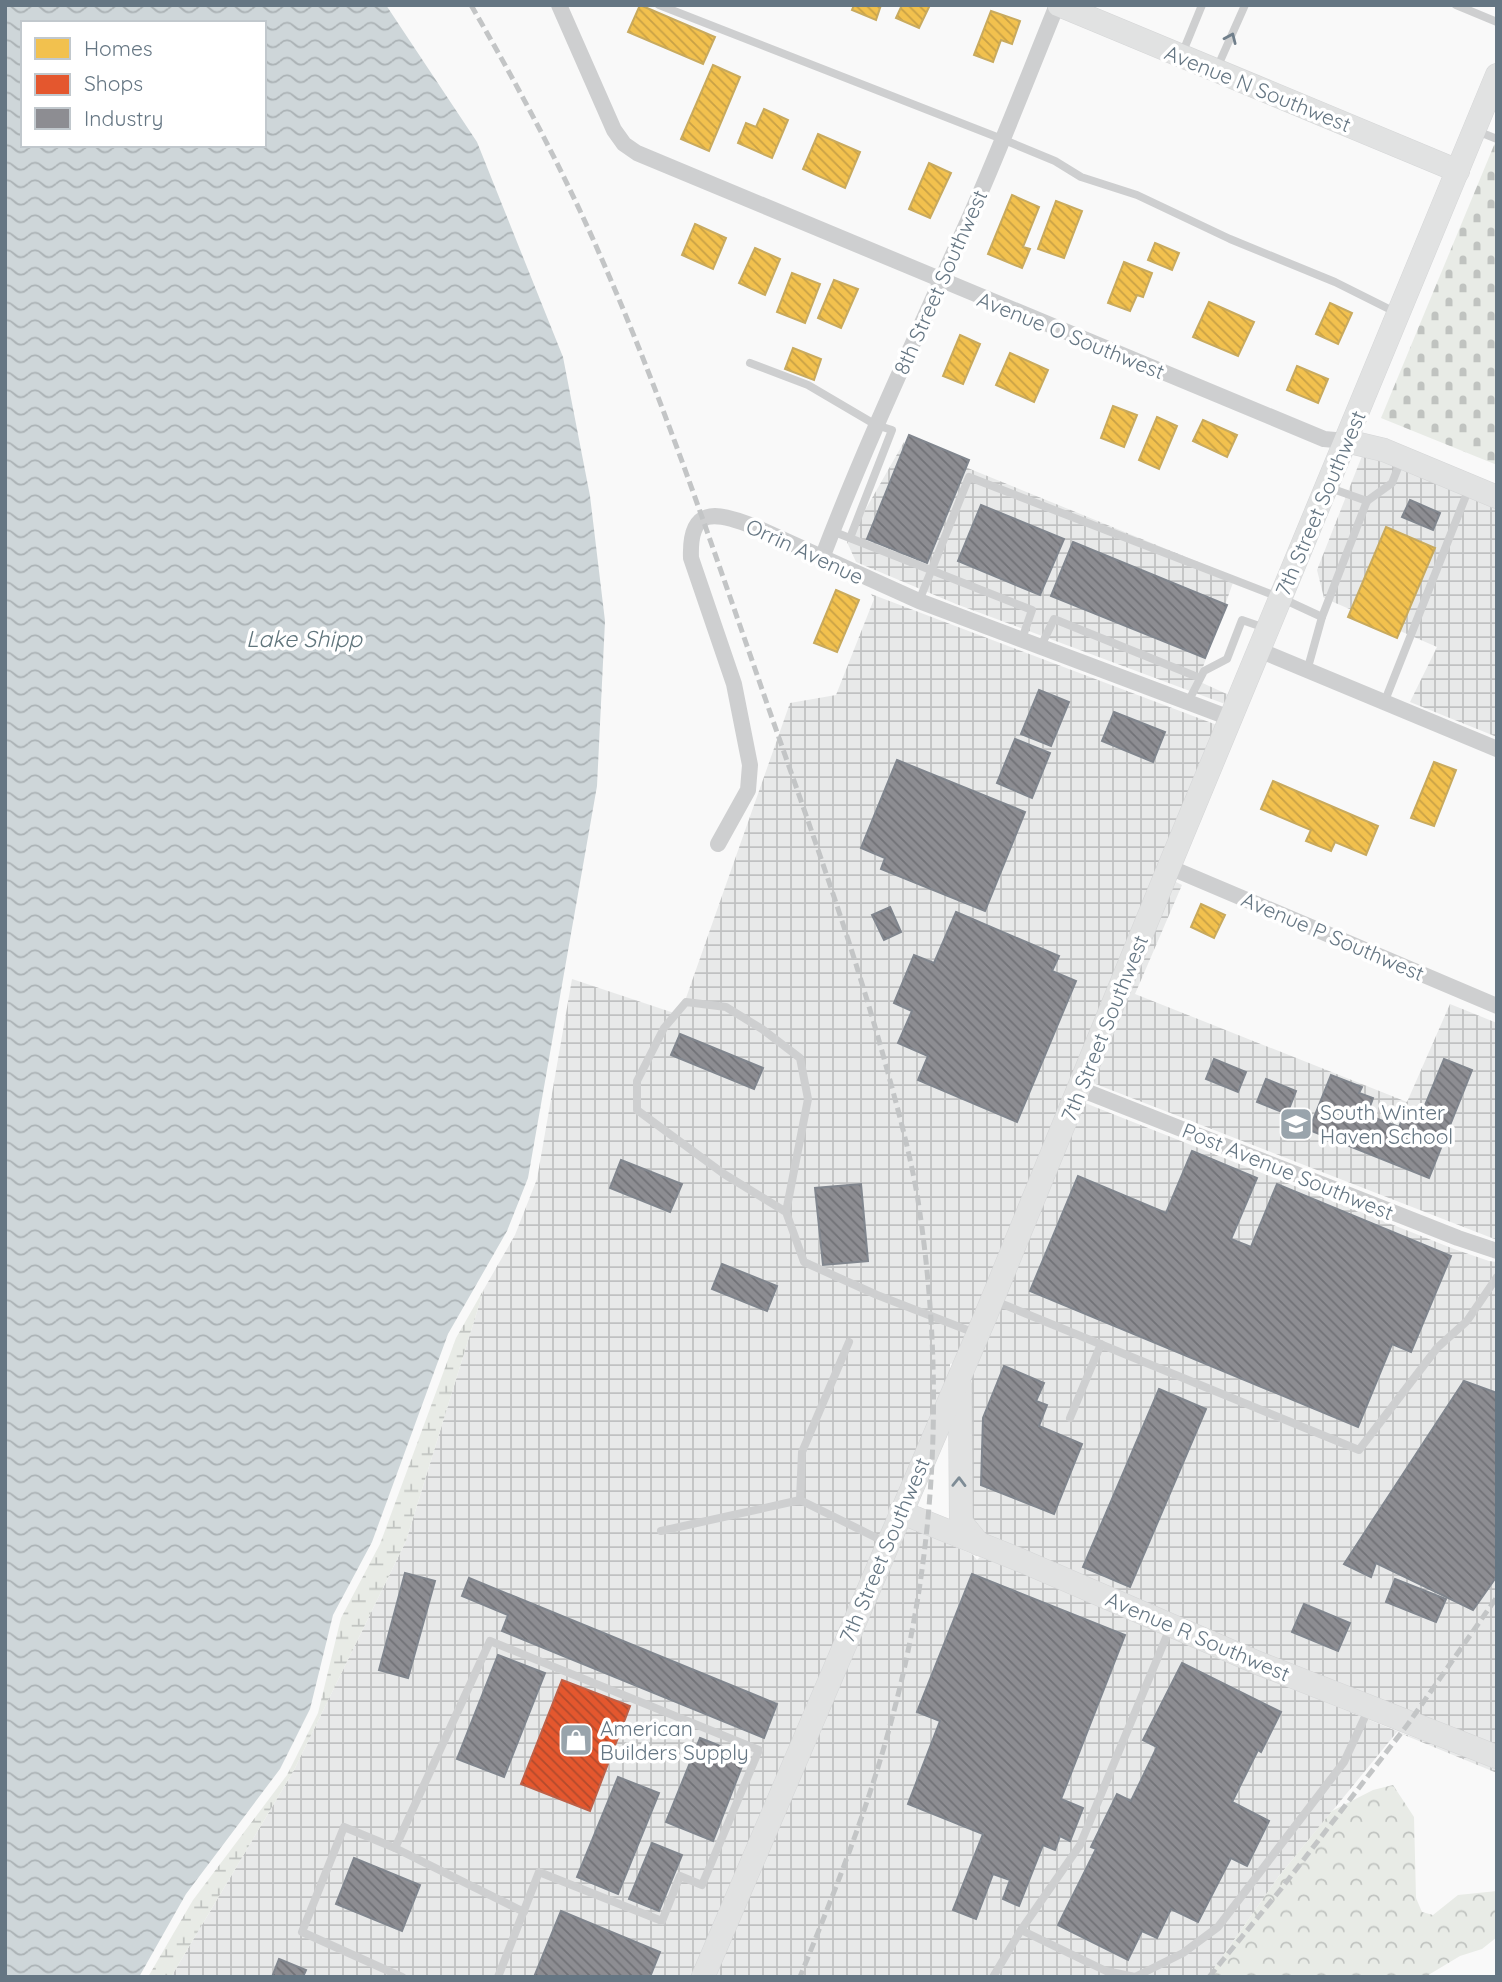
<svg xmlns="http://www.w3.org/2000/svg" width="1502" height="1982" viewBox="0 0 1502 1982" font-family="Quicksand,sans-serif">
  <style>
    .industrial { fill: url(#industrial-grid) }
    .forest { fill: url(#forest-crowns) }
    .wetland { fill: url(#wetland-marsh) }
    .cemetery { fill: url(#cemetery-stones) }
    .water { fill: url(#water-waves); fill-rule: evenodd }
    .homes { fill: url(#homes-back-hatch); stroke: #c8aa5e; stroke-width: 2 }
    .shops { fill: url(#shops-back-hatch); stroke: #be6048; stroke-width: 2 }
    .industry { fill: url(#industry-back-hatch); stroke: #81868e; stroke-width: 2 }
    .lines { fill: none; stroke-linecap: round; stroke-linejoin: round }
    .secondary-casing { stroke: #d5d6d7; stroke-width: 24 }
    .lane { stroke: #cecfd0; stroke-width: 8 }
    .street { stroke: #cecfd0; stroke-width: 16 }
    .secondary { stroke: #e1e2e2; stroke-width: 23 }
    .rail { stroke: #c3c5c6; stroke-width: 5; stroke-dasharray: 10 5; stroke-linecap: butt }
    .oneway { stroke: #707f8b }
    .oneway2 { stroke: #7e8c96 }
    .labels { text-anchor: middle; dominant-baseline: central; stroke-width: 7; stroke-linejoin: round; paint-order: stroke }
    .street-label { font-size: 21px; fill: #657683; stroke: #fff }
    .poi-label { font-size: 21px; fill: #657683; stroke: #fff; text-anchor: start }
    .water-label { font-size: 23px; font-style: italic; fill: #60757c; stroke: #fff }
  </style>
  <defs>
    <pattern id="industrial-grid" width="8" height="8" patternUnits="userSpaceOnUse" patternTransform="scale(1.75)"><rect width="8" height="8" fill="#e8e9e9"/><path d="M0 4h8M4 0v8" fill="none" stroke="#c0c1c2"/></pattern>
    <pattern id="forest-crowns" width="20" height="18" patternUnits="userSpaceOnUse" patternTransform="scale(1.75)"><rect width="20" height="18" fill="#e8ebe6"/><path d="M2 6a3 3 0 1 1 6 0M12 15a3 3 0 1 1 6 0" fill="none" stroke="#c0c3c0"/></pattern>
    <pattern id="wetland-marsh" width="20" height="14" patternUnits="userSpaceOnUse" patternTransform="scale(1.75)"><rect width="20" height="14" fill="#e8ebe6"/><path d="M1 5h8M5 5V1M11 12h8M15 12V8" fill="none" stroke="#c0c3c0"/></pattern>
    <pattern id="cemetery-stones" width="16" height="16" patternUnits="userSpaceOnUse" patternTransform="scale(1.75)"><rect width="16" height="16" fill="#e8ebe6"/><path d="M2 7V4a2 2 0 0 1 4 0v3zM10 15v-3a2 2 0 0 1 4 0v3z" fill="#c0c3c0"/></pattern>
    <pattern id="water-waves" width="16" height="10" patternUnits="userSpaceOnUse" patternTransform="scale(1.75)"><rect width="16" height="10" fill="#ced6d9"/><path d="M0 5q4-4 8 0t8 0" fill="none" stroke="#abb2b5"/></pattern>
    <pattern id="homes-back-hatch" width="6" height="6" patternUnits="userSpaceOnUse" patternTransform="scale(1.75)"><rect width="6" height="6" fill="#f2c14e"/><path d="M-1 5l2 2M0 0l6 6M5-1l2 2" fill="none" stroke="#c8a146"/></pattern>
    <pattern id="shops-back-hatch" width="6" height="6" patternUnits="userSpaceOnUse" patternTransform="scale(1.75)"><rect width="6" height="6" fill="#e4572e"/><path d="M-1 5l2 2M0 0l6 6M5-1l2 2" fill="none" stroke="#b24a2c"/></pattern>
    <pattern id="industry-back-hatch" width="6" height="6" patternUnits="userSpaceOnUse" patternTransform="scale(1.75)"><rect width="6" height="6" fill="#8d8d92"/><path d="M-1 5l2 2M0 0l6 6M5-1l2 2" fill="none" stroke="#717277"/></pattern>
  </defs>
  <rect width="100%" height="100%" fill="#f9f9f9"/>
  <g class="industrial">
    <polygon points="904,442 1235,577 1198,681 1229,695 1225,704 956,604 856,562 847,542"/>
    <polygon points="1362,456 1377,459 1497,509 1497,737 1410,702 1437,647 1324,598 1317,570"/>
    <polygon points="871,594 1217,725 954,1363 950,1364 950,1372 693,1977 171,1977 294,1770 406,1541 484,1289 515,1235 537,1179 572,979 680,1015 790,703 836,695 874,599"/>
    <polygon points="1174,881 1182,885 1135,994 1407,1102 1450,1004 1497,1023 1497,1240 1093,1083"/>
    <polygon points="1085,1103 1454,1249 1489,1261 1497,1262 1497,1745 1262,1653 985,1535 971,1517 971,1376"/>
    <polygon points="905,1526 972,1554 977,1560 980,1557 1015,1570 1254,1673 1404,1734 1452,1750 1497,1770 1497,1773 1397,1732 1279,1876 1208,1977 715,1977"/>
  </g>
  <polygon class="forest" points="1393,1785 1414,1817 1416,1898 1422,1912 1433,1915 1458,1895 1497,1891 1497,1937 1482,1949 1460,1956 1425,1977 1208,1977 1279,1876 1332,1811 1373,1790"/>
  <polygon class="wetland" points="484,1289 406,1541 294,1770 171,1977 148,1977 193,1900 287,1775 318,1713 341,1618 380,1544 456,1338"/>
  <polygon class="cemetery" points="1497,138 1497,465 1381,418"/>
  <path class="water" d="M5,5H386L477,142L563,357L590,496L605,621L597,786L528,1178L507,1231L448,1334L372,1542L333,1615L310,1709L280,1769L186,1894L139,1977H5ZM23,23H264V145H23Z"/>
  <g class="homes">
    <polygon points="640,5 715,37 703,64 628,32"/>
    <polygon points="854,5 881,5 876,20 852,10"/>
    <polygon points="902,5 930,5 919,28 896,18"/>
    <polygon points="991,11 1020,21 1012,44 1001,40 993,62 974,55"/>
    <polygon points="713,65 740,77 709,151 681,139"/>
    <polygon points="764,109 788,120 772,158 738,143 746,123 756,127"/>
    <polygon points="818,134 860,152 845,188 803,169"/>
    <polygon points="929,163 951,173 930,218 909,209"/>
    <polygon points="1012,195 1039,207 1023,247 1030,249 1022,268 988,254"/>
    <polygon points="1056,201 1082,211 1064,258 1038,249"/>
    <polygon points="695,224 726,238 713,269 682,255"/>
    <polygon points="1155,243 1179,253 1172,270 1148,260"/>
    <polygon points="755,248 780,259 765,295 739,283"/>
    <polygon points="1124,262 1152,273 1143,297 1137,295 1130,311 1108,303"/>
    <polygon points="792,273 820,284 805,323 777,312"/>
    <polygon points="834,280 858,289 841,328 818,318"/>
    <polygon points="1209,302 1254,322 1238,356 1193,337"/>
    <polygon points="1330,303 1352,313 1338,344 1316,334"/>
    <polygon points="960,335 980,344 963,384 943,376"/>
    <polygon points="793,348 821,359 814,380 785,369"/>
    <polygon points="1010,353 1048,370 1034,402 996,385"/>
    <polygon points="1297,366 1328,379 1318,403 1287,390"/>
    <polygon points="1113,406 1137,415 1124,447 1101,438"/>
    <polygon points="1157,417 1177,426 1159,469 1139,460"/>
    <polygon points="1203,420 1237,435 1227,457 1193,441"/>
    <polygon points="1386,527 1435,548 1397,638 1348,617"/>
    <polygon points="836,590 859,600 837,652 814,643"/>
    <polygon points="1434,762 1456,770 1434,826 1411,818"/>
    <polygon points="1273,781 1378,826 1366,855 1335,842 1331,851 1306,841 1311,830 1261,809"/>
    <polygon points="1201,904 1225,915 1214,938 1191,927"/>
  </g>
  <polygon class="shops" points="562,1680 630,1706 590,1811 521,1784"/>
  <g class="industry">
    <polygon points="909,435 969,460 927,563 867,539"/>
    <polygon points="1410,500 1440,513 1433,530 1402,517"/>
    <polygon points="981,505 1064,539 1040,595 958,561"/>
    <polygon points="1073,542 1227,605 1205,658 1051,596"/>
    <polygon points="1039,690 1069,702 1051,746 1021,734"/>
    <polygon points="1114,712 1165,732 1153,762 1102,741"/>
    <polygon points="1015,739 1050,753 1032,798 997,783"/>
    <polygon points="897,760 1025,812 985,911 881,869 885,858 861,848"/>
    <polygon points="890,907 901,932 884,940 872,915"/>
    <polygon points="956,912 1059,956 1052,971 1076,981 1017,1122 918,1080 928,1056 898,1043 912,1011 894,1003 914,955 934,963"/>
    <polygon points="680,1034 763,1068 754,1089 671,1055"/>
    <polygon points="1214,1059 1246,1072 1238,1092 1206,1079"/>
    <polygon points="1444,1059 1472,1070 1429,1178 1309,1130 1331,1075 1362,1087 1359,1093 1373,1098 1367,1115 1399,1127 1404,1114 1419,1120"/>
    <polygon points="1266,1079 1296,1091 1287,1114 1257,1102"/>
    <polygon points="1192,1151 1257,1178 1231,1239 1251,1247 1277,1184 1451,1256 1411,1352 1392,1344 1358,1427 1030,1291 1078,1176 1166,1213"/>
    <polygon points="621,1160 682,1184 670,1212 610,1188"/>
    <polygon points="861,1184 868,1261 823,1265 815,1188"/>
    <polygon points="722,1264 777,1286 767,1311 712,1289"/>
    <polygon points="1004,1366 1044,1383 1036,1401 1047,1405 1039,1426 1082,1444 1054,1514 981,1485 983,1418"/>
    <polygon points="1464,1381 1497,1393 1497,1576 1473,1610 1376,1563 1371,1577 1344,1564"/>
    <polygon points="1159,1389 1206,1409 1130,1587 1083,1567"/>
    <polygon points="405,1573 435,1581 408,1678 379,1670"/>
    <polygon points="972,1574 1125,1635 1061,1799 1083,1808 1070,1841 1060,1836 1055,1850 1043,1845 1019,1906 1003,1899 1010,1880 993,1874 976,1919 953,1910 983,1834 908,1804 940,1721 917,1712"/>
    <polygon points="469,1578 777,1704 764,1738 502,1631 508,1615 462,1596"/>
    <polygon points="1395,1579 1446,1599 1436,1622 1386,1602"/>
    <polygon points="1304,1604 1350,1623 1338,1651 1292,1632"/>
    <polygon points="498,1655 545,1673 504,1777 457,1759"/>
    <polygon points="1182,1663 1281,1712 1261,1752 1258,1750 1232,1802 1269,1821 1247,1866 1231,1858 1198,1922 1171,1909 1157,1938 1142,1931 1128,1960 1058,1925 1096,1849 1091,1847 1117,1794 1131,1801 1157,1747 1143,1740"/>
    <polygon points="700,1738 746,1756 713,1841 666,1822"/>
    <polygon points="618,1777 659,1793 618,1894 577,1877"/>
    <polygon points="652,1843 682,1855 659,1911 629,1899"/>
    <polygon points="354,1858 420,1885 402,1931 336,1904"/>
    <polygon points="561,1911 660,1952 650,1977 534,1977"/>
    <polygon points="279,1959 306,1970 303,1977 272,1977"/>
  </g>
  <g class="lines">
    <defs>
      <g id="secondary">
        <polyline points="1059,5 1458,171"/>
        <polyline points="1346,441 1384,450 1497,497"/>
        <polyline points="960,1386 961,1522 979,1544"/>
        <polyline points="900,1512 1020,1560 1258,1663 1497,1757"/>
        <polyline points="703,1977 986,1315 1169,867 1497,75"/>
      </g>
    </defs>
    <use href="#secondary" class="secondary-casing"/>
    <g class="lane">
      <polyline points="659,5 1002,139 1055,161 1081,177 1137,195 1230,239 1335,282 1395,312"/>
      <polyline points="1456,5 1497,22"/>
      <polyline points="1182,54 1202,5"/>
      <polyline points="1217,68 1245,5"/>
      <polyline points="1477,131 1497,139"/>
      <polyline points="750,363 808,385 876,425 892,430 850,538"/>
      <polyline points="1330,488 1367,501 1392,483 1401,460"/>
      <polyline points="832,531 1032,610 1022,639"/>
      <polyline points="919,601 969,477 1281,598 1322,617 1367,501"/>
      <polyline points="1041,646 1054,619 1200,678"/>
      <polyline points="1307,671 1322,617"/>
      <polyline points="1188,702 1204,671 1227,659 1242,620 1265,628"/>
      <polyline points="1384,703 1469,488"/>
      <polyline points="786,1212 724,1174 637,1110 637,1081 664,1028 686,1002 726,1007 762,1029 800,1058 808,1099 786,1212 804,1262 877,1295 975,1333"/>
      <polyline points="995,1301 1359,1450 1437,1348 1467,1321 1497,1277"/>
      <polyline points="1070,1418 1101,1344"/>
      <polyline points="800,1500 802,1452 849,1342"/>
      <polyline points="661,1531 800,1500 887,1543"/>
      <polyline points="1170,1628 1080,1845 1021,1930 1106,1971 1135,1977 1183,1953 1218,1927 1344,1762 1369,1708"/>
      <polyline points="395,1848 344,1827 302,1932 402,1977"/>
      <polyline points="498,1977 539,1872 662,1921 680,1876 702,1885 759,1750 490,1641 395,1848 524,1912"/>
      <polyline points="993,1977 1021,1930"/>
    </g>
    <g class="street">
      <polyline points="559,5 614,130 624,144 637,153 1324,439 1346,441"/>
      <path d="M822,558C867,440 921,327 972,212C1002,144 1029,74 1057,5"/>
      <polyline points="1259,650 1497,749"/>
      <path d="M718,844L748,790L750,765L734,684L691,558C689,507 714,511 753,526L919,601L1230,718"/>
      <polyline points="1169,867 1497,1006"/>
      <polyline points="1080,1089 1458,1238 1497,1251"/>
    </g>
    <use href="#secondary" class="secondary"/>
    <g class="rail">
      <path d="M471,5C518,86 563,170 600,255C659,389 706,528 754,666C799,797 848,928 885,1062C897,1106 909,1149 917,1194C945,1369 938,1550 891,1722C868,1809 834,1893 800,1977"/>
      <polyline points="1209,1977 1281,1889 1408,1724 1497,1597"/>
    </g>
  </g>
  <defs><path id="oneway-chevron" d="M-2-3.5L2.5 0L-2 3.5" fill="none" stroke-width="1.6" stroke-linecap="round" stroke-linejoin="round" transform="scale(1.75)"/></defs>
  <use class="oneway" href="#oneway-chevron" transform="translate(1231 38) rotate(-66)"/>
  <use class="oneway2" href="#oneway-chevron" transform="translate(959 1482) rotate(-89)"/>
  <defs>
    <symbol id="school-square" viewBox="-11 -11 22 22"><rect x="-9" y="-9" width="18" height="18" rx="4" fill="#99a4ac" stroke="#fff"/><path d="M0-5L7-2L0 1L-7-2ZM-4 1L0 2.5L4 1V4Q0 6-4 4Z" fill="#fff"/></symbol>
    <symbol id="shop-square" viewBox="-11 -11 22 22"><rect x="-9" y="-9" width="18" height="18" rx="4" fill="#99a4ac" stroke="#fff"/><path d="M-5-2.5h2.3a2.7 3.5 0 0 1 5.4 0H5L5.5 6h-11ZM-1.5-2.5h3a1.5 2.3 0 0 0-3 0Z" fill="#fff"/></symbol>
  </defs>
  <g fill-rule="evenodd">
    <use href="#school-square" x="1277" y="1105" width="38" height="38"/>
    <use href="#shop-square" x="557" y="1721" width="38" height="38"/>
  </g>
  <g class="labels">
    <g class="street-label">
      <text transform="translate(1258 88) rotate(22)">Avenue N Southwest</text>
      <text transform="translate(940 282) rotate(-66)">8th Street Southwest</text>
      <text transform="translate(1071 335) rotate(22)">Avenue O Southwest</text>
      <text transform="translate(1320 503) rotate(-67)">7th Street Southwest</text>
      <text transform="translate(805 551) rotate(25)">Orrin Avenue</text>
      <text transform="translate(1333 936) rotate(23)">Avenue P Southwest</text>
      <text transform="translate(1104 1028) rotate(-68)">7th Street Southwest</text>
      <text transform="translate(1288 1171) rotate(22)">Post Avenue Southwest</text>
      <text transform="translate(884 1550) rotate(-67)">7th Street Southwest</text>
      <text transform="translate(1198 1636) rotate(23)">Avenue R Southwest</text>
    </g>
    <g class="poi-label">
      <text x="1320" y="1112">South Winter<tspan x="1320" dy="24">Haven School</tspan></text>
      <text x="600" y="1728">American<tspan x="600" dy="24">Builders Supply</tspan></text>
    </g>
    <g class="water-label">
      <text x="304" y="638">Lake Shipp</text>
    </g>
  </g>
  <rect width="1502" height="1982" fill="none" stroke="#657683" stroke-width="14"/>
  <rect x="21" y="21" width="245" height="126" fill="#ffffff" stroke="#c1c8cd" stroke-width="2"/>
  <rect x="35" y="38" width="35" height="21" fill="#f2c14e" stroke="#c1c8cd" stroke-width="2"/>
  <text x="84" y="56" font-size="21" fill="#657683">Homes</text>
  <rect x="35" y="74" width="35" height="21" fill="#e4572e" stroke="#c1c8cd" stroke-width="2"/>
  <text x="84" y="91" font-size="21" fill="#657683">Shops</text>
  <rect x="35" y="108" width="35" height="21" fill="#8d8d92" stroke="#c1c8cd" stroke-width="2"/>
  <text x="84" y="126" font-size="21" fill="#657683">Industry</text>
</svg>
